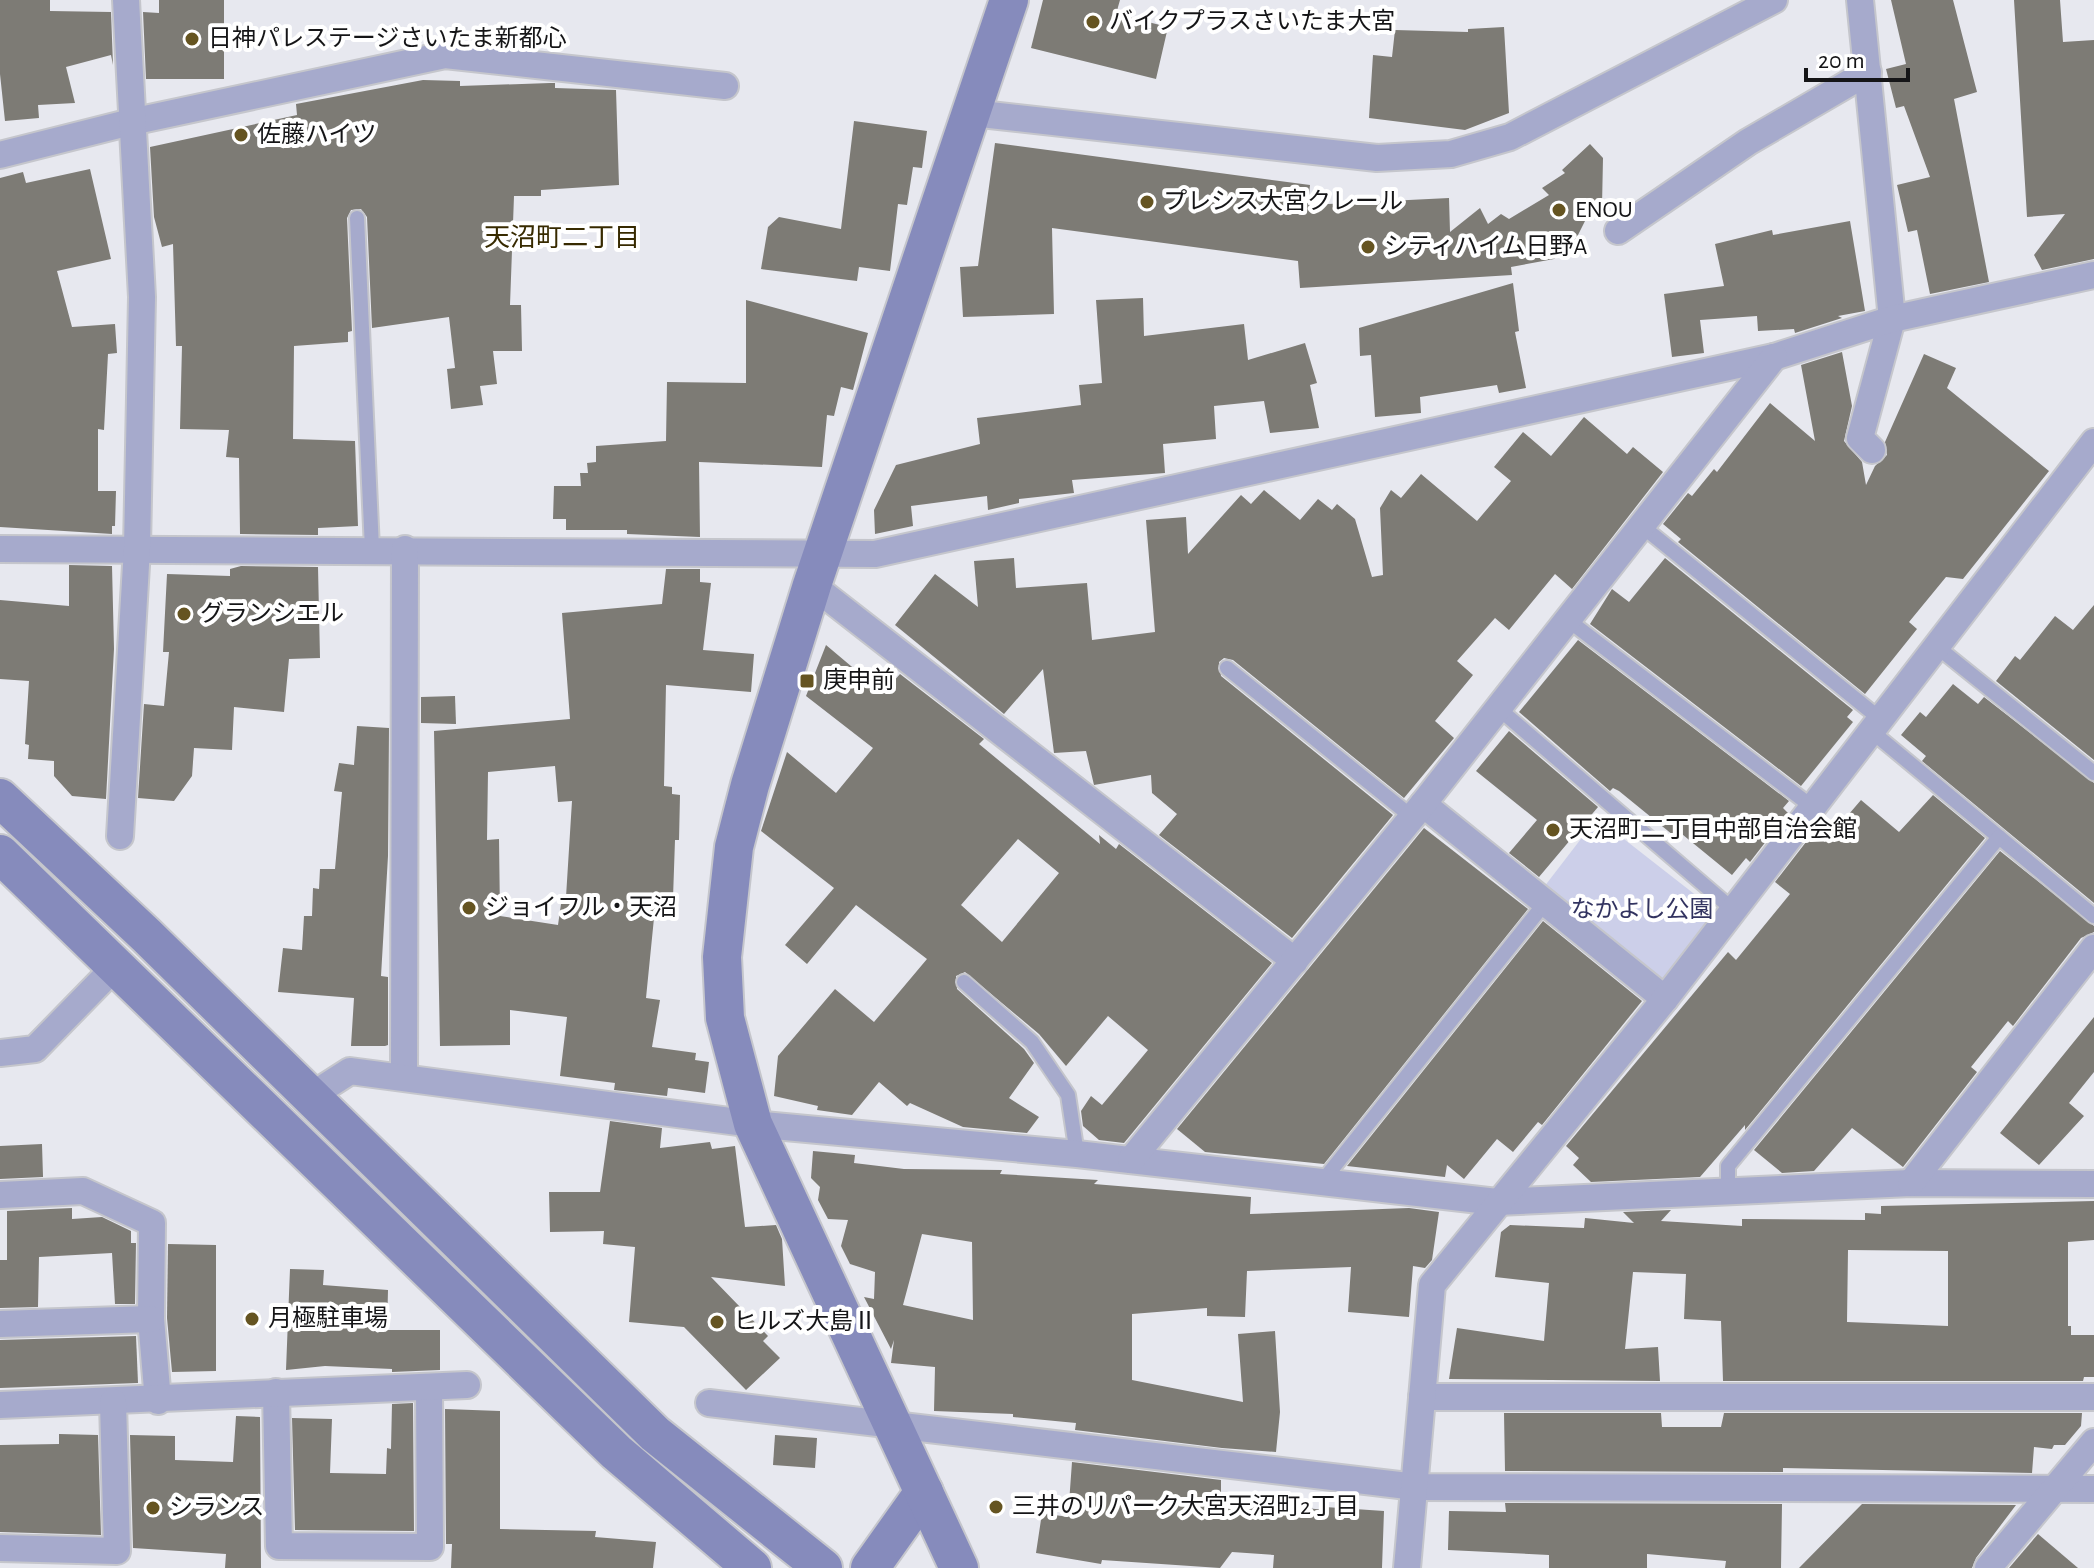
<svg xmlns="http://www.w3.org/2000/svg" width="2094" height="1568" viewBox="0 0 2094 1568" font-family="'Alegreya Sans','Noto Sans JP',sans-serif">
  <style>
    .green { fill: #cccfe9 }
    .building { fill: #7d7b75; fill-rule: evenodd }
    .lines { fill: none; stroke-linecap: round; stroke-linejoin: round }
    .lane-casing { stroke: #c5c6cc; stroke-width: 18 }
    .street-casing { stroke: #c5c6cc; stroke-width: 30 }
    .secondary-casing { stroke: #c5c6cc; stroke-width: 42 }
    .lane { stroke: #a6aacc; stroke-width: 14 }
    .street { stroke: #a6aacc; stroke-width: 26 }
    .secondary { stroke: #868bbc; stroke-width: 38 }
    .poi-dot { fill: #655421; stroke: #fff; stroke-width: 3 }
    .labels { text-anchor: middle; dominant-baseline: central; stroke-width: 8; stroke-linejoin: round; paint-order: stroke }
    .poi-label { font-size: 24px; fill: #151517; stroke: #fff; text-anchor: start }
    .park-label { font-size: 24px; fill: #323360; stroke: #fff }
    .neighbourhood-label { font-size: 26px; fill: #372a00; stroke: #fff }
  </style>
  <rect width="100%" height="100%" fill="#e7e8ef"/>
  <polygon class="green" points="1597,818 1716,911 1660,982 1544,887"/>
  <g class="building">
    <polygon points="0,0 50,0 50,11 111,12 113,65 111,55 66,67 75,103 38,105 39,118 5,121 0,74"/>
    <polygon points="159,0 224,0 224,79 146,79 143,12 159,13"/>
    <polygon points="1043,0 1120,0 1116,14 1168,27 1156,79 1031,48"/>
    <polygon points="1891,0 1953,0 1977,92 1954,99 1989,282 1930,294 1917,230 1908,232 1897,185 1930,177 1904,106 1896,108 1886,69 1906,64"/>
    <polygon points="2014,0 2060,0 2063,42 2094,40 2094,259 2042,270 2034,255 2065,214 2027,217"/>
    <polygon points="1504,27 1509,113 1465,130 1369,118 1373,55 1392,57 1395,30 1468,32 1468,29"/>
    <polygon points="423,80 460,81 460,86 550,83 555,83 555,88 616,90 619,185 541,190 541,196 514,196 510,305 521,305 522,351 493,351 497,384 480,386 483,405 451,409 447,369 455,368 449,317 372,328 367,217 361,209 351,210 347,218 352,331 348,332 348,342 294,346 293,439 355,441 358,526 318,528 318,535 240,534 239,458 226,457 229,430 180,429 182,346 176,346 173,244 162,247 154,217 150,147 297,115 296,104"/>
    <polygon points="854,121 927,131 922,168 913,167 907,205 898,204 890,271 859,267 857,281 761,269 768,227 779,217 841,229"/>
    <polygon points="995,143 1310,185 1308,205 1449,198 1450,232 1480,208 1488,224 1501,214 1509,219 1549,195 1542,188 1565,173 1562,170 1590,144 1603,158 1602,206 1589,213 1572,247 1554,259 1511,267 1512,275 1300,288 1298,261 1052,228 1054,314 963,317 960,267 978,266"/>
    <polygon points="90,169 111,259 57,271 72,327 115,324 117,353 108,354 104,430 98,429 98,491 116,491 115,526 112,526 112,534 0,527 0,178 23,172 26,183"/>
    <polygon points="1850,221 1865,311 1838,316 1842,318 1795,333 1794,329 1758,331 1757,316 1700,320 1704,353 1672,357 1664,294 1724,286 1715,244 1772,230 1773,235"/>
    <polygon points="1513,283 1519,331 1515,332 1526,388 1499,393 1497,385 1420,397 1421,413 1375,417 1371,355 1360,356 1359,328"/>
    <polygon points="1143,298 1144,336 1244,324 1248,360 1305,343 1317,383 1310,385 1319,428 1270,433 1264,401 1214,406 1216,439 1163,444 1165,473 1072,480 1074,493 1019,499 1019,503 988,510 987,496 911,506 913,526 875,534 874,510 896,465 980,444 977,418 1081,405 1079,385 1102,383 1096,300"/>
    <polygon points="746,300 868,333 853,390 841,387 834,416 827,415 822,467 699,462 700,537 627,534 627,530 566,530 566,519 553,519 554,486 581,486 580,473 588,473 587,463 596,462 596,446 666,441 667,382 746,383"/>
    <polygon points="1842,352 1852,406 1844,441 1862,462 1866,485 1875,466 1887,455 1885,442 1924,354 1956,368 1947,388 2049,471 1963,579 1946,577 1909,622 1917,629 1865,694 1678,542 1681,539 1663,524 1688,493 1692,496 1714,469 1717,472 1770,403 1815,441 1801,365"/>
    <polygon points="1584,417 1627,454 1633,447 1663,472 1572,589 1555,574 1509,630 1495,618 1457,661 1473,675 1435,721 1454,738 1404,798 1233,660 1224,658 1219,662 1221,676 1393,815 1292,938 1159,835 1177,814 1152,793 1151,775 1094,785 1086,751 1054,753 1043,669 1004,714 895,625 935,574 978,607 974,561 1014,558 1016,588 1087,583 1092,640 1155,632 1146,520 1186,517 1188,554 1241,495 1251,504 1264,490 1300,520 1318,499 1332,510 1337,504 1355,519 1372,577 1383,575 1380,508 1391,490 1401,498 1421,474 1477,521 1511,481 1494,467 1523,432 1551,456"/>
    <polygon points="1665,558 1853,710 1847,717 1853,722 1801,786 1590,624 1612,589 1629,602"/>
    <polygon points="69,565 112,566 114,649 106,799 72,796 54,776 54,761 28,759 29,745 25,744 29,681 0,679 0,600 69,606"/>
    <polygon points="241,566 318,567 320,658 289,659 284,712 234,707 232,750 194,748 192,776 174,801 138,798 144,704 164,706 169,652 163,652 167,574 230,576 230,569"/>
    <path d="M666,569H700V582L711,583L703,650L754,654L751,692L666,685L664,786L672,787V794L680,795L679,840H675L673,898H656L646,998L660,1000L652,1047L696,1053L695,1060L709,1062L705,1093L668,1088L667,1096L614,1090L615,1083L560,1076L567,1017L510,1010V1045L440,1046L434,731L570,719L562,613L662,604ZM555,766L558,802L572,801L566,897H562L558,925L500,916L499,839L487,840L488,772Z"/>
    <polygon points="2094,605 2094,760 1996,681 2015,656 2020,660 2055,616 2073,630"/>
    <polygon points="1578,640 1789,801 1783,808 1788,813 1750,862 1746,858 1732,875 1677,830 1673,835 1619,791 1613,788 1610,791 1519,712"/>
    <path d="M826,645L883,693L900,674L984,739L979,744L1100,844L1099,835L1116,849L1119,844L1272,963L1124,1143L1099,1140L1083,1126L1081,1111L1091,1096L1102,1105L1148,1050L1108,1016L1066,1066L1039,1034L965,972L956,976L957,989L1024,1049L1034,1063L1009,1098L1039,1117L1027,1133L963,1127L910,1103L907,1106L879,1082L852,1115L817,1110L818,1106L774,1096L778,1056L835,989L874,1022L927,959L856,905L807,964L785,945L834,888L761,831L787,752L836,793L873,748L806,696ZM1018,839L1059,873L1002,942L961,905Z"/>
    <polygon points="1953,684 1978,704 1984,697 2094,783 2094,903 1922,761 1926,756 1901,735 1920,712 1926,717"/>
    <polygon points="455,696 456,724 421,723 421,697"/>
    <polygon points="357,726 389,728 388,856 381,976 388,977 388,1045 385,1046 351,1046 354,998 278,992 283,948 302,950 304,916 312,916 313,888 319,889 320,869 335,869 342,792 334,791 339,763 354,765"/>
    <polygon points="1509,731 1598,807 1539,877 1509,853 1537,820 1476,771"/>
    <polygon points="1933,795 1985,838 1745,1130 1745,1125 1700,1177 1591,1182 1573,1165 1579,1158 1566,1146 1728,952 1736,960 1790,894 1775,882 1813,833 1825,842 1861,800 1899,832"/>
    <polygon points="1424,828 1528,909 1324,1164 1205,1152 1177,1129"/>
    <polygon points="2000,851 2094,926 2094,932 2081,938 2013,1026 2008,1021 1971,1067 1977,1072 1903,1167 1852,1128 1814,1171 1782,1173 1754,1150"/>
    <polygon points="1543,921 1642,1001 1542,1125 1538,1122 1513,1152 1497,1139 1464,1179 1447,1165 1445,1177 1347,1166"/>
    <polygon points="2094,1017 2094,1072 2069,1103 2084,1116 2039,1165 2000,1133"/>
    <polygon points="610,1121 662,1128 660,1148 710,1142 712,1149 735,1146 745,1227 776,1225 782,1239 785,1286 711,1277 768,1336 763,1341 780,1358 746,1390 684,1327 629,1322 635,1247 603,1244 604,1231 550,1232 549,1192 600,1192"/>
    <polygon points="42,1144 43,1177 0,1179 0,1146"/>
    <path d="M813,1151L855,1155L854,1163L904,1169L1002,1170L1000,1174L1098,1180L1094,1184L1251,1197L1250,1214L1409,1208L1439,1212L1432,1260L1425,1268L1413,1266L1409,1317L1348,1312L1351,1267L1247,1271L1245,1317L1207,1316V1308L1132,1314V1380L1243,1402L1238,1334L1275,1331L1280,1412L1276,1452L1222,1448L1075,1430L1076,1423L1013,1417V1414L934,1411L935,1367L891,1363L894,1340L891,1349L864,1297L874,1299L875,1272L850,1264L841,1246L848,1220L828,1219L818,1200L820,1187L811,1178ZM922,1234L972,1242L973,1320L903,1305Z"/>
    <path d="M2094,1201V1240L2068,1242V1326H2071V1335H2094V1377H2084L2083,1381H1723L1721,1321L1684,1319L1686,1274L1633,1272L1625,1349L1658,1347L1660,1381L1449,1379L1457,1328L1544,1341L1549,1283L1495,1277L1501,1232L1510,1225L1584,1228L1585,1218L1634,1223L1623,1212L1671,1210L1661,1221L1742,1226V1219L1865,1220V1213L1881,1214V1206ZM1848,1250L1948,1251V1326L1847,1322Z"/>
    <polygon points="72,1208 72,1219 102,1217 131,1231 131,1243 136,1243 135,1304 115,1304 112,1253 39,1257 38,1307 0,1308 0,1260 7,1260 7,1211"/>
    <polygon points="168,1244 216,1245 216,1371 172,1372 167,1318"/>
    <polygon points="290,1269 324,1270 323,1285 388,1290 387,1330 440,1330 440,1370 392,1372 392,1369 325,1366 286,1370"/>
    <polygon points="136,1336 138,1383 0,1388 0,1340"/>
    <polygon points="413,1403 414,1531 295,1530 292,1418 332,1419 330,1473 386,1474 387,1448 391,1449 392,1404"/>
    <polygon points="445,1409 500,1411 500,1529 596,1531 595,1537 656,1542 653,1568 451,1568 452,1544 446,1544"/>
    <polygon points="1504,1413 1661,1413 1662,1427 1721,1427 1724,1413 2082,1413 2081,1426 2065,1445 2054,1445 2052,1449 2034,1447 2032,1473 1783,1468 1783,1472 1505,1471"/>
    <polygon points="236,1416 260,1417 261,1568 225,1568 226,1554 133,1548 130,1435 175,1436 175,1460 233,1462"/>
    <polygon points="59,1434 98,1435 101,1535 0,1532 0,1445 59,1444"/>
    <polygon points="775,1435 817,1438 815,1468 773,1465"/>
    <polygon points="1072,1462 1221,1480 1221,1499 1325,1510 1325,1507 1384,1511 1382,1568 1273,1568 1274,1555 1232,1552 1220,1568 1102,1560 1101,1564 1036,1553 1042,1513 1068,1517"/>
    <polygon points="1505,1503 1782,1504 1781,1568 1725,1568 1726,1561 1647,1554 1647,1568 1549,1568 1549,1555 1448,1550 1449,1511 1506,1512"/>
    <polygon points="1862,1504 2016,1505 1976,1558 1972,1568 1799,1568"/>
    <polygon points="2038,1534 2078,1568 2009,1568"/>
  </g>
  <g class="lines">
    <defs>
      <g id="lane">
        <polyline points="357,218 372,549"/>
        <polyline points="1642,526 1879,718"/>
        <polyline points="1568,620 1811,806"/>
        <polyline points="1936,646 2094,773"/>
        <polyline points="1227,668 1412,817"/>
        <polyline points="1498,708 1731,908"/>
        <polyline points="1870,730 2094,916"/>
        <polyline points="964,982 1032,1042 1068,1095 1077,1154"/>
        <polyline points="1321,1183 1545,903"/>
        <polyline points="1728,1191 1728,1166 1999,837"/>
      </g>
      <g id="street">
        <polyline points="1860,0 1892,319 1860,438 1872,450"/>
        <polyline points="972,113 1377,158 1451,154 1510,137 1774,0"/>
        <polyline points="0,155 131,122 445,55 725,86"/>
        <polyline points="1618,231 1748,142 1868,72"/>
        <polyline points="0,549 875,554 1774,357 1892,319 2094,275"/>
        <polyline points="812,585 1295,961"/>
        <polyline points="1423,804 1665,999"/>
        <polyline points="120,836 137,548 142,297 126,0"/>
        <polyline points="0,1053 35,1049 116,966"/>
        <polyline points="404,1076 405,549"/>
        <polyline points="311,1096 350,1071 753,1124 1077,1154 1497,1202 1911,1183 2094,1184"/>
        <polyline points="1131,1160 1423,804 1774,357"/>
        <polyline points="1911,1183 2094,948"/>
        <polyline points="0,1195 83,1191 152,1223 151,1319 158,1401"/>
        <polyline points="0,1324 151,1319"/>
        <polyline points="276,1392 279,1546 430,1547 429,1389"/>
        <polyline points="1422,1397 2094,1397"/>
        <polyline points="709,1403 1416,1487 2094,1489"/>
        <polyline points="0,1405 467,1385"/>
        <polyline points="0,1548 117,1551 113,1402"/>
        <polyline points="1407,1568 1432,1285 1665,999 2094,442"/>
        <polyline points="1988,1568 2094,1442"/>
      </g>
      <g id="secondary">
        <polyline points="0,798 146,935 655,1434 823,1568"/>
        <polyline points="0,854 616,1452 752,1568"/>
        <polyline points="870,1568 924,1492"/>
        <polyline points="959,1568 753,1124 725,1018 722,957 734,847 750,785 812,585 1009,0"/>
      </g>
    </defs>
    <use href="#lane" class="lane-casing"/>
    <use href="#street" class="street-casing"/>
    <use href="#secondary" class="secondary-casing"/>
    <use href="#lane" class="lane"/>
    <use href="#street" class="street"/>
    <use href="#secondary" class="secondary"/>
  </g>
  <g class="poi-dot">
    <circle cx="1093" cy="22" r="8"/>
    <circle cx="192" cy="39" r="8"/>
    <circle cx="241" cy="135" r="8"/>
    <circle cx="1147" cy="202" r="8"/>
    <circle cx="1559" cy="210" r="8"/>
    <circle cx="1368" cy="247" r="8"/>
    <circle cx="184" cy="614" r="8"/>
    <rect x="799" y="673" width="16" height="16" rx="4"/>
    <circle cx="1553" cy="830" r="8"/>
    <circle cx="469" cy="908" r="8"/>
    <circle cx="252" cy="1319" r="8"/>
    <circle cx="717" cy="1322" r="8"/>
    <circle cx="996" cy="1507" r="8"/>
    <circle cx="153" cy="1508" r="8"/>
  </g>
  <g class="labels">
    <g class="poi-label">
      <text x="1109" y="22">バイクプラスさいたま大宮</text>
      <text x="208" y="39">日神パレステージさいたま新都心</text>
      <text x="257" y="135">佐藤ハイツ</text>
      <text x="1163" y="202">プレシス大宮クレール</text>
      <text x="1575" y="210">ENOU</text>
      <text x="1384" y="247">シティハイム日野A</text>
      <text x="200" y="614">グランシエル</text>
      <text x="823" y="681">庚申前</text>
      <text x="1569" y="830">天沼町二丁目中部自治会館</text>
      <text x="485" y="908">ジョイフル・天沼</text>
      <text x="268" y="1319">月極駐車場</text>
      <text x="733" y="1322">ヒルズ大島Ⅱ</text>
      <text x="1012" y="1507">三井のリパーク大宮天沼町2丁目</text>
      <text x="169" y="1508">シランス</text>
    </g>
    <g class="park-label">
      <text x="1642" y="910">なかよし公園</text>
    </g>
    <g class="neighbourhood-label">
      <text x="562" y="238">天沼町二丁目</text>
    </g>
  </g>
  <path d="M1806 68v12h102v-12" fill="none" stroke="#151517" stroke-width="4"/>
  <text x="1818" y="68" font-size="24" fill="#151517" stroke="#ffffff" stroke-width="6" paint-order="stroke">20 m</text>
</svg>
